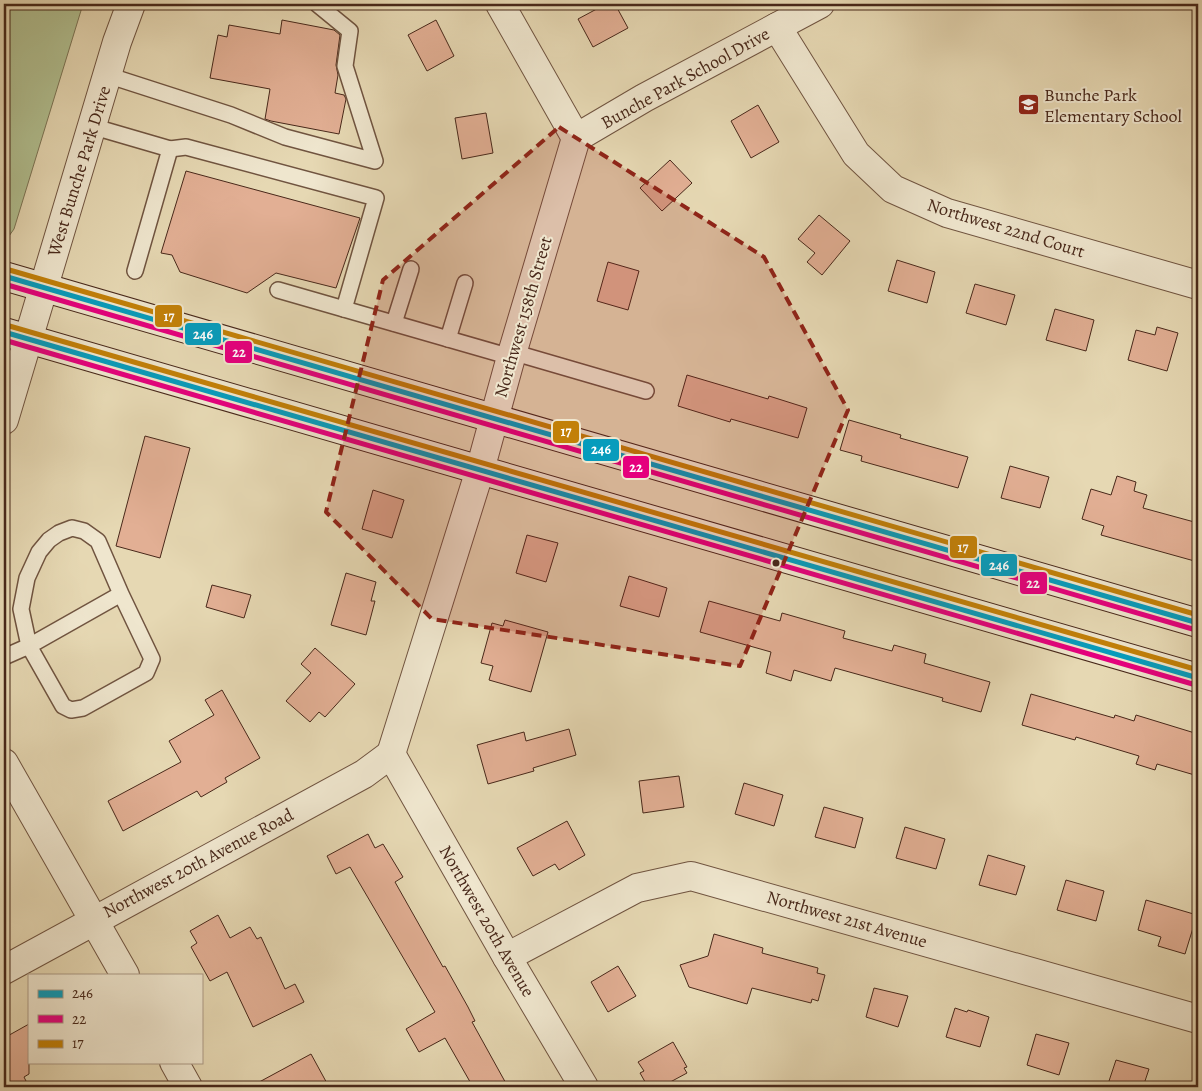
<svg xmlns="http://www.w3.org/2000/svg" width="1202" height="1091" viewBox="0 0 1202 1091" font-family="Alegreya,serif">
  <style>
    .green { fill: #b1bf90; stroke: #7c7455 }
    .building { fill: #e2af94; stroke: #48281a }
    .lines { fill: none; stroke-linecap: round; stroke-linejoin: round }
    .service-casing { stroke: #705440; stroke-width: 18 }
    .minor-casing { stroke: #705440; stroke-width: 30 }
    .secondary-casing { stroke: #48281a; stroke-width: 30 }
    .service { stroke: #efe6ce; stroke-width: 15 }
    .minor { stroke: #efe6ce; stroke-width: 28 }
    .secondary { stroke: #efe6ce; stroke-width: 28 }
    .bus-1-casing { stroke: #efe6ce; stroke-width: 9 }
    .bus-2-casing { stroke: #efe6ce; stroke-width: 9 }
    .bus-3-casing { stroke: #efe6ce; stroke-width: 9 }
    .bus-1 { stroke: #079cbc; stroke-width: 5 }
    .bus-2 { stroke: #e5007d; stroke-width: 5 }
    .bus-3 { stroke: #c28008; stroke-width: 5 }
    .marked { fill: #8f2418; fill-opacity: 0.2; stroke: #8f2418; stroke-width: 4; stroke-dasharray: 10 6; stroke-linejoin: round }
    .bus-dot { fill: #48281a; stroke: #efe6ce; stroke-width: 2 }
    .labels { text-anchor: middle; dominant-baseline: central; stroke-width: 4; stroke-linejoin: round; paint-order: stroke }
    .street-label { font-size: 18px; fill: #48281a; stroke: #efe6ce }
    .poi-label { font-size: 18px; fill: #48281a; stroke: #efe6ce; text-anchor: start }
    .line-badge { stroke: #efe6ce; stroke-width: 2 }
    .badge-label { font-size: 14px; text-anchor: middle; font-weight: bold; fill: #fff }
  </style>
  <rect width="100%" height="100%" fill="#e6d8b3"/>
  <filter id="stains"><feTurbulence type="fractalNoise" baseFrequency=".004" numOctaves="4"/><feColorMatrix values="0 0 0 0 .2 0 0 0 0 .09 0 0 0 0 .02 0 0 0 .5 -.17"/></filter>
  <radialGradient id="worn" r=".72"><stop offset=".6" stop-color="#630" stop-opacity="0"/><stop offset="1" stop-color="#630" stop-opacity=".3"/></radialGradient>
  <polygon class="green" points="4,4 83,4 14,229 4,243"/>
  <g class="building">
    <polygon points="606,4 615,4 628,28 593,47 578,19"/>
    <polygon points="282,20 334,30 340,35 336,65 338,75 335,93 344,95 346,99 339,134 271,121 265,119 270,89 210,78 218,35 227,37 229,25 280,34"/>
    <polygon points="436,20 454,56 427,71 408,35"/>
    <polygon points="758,105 779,142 751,158 731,121"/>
    <polygon points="486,113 493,153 462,159 455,118"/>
    <polygon points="670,160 692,183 662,211 640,188"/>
    <polygon points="186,171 360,218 336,288 276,273 247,293 180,272 172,255 161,253"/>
    <polygon points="819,215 850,241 822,275 807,262 815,253 798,239"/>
    <polygon points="897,260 935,272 927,303 888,291"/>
    <polygon points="608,262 639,271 628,310 597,301"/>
    <polygon points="975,284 1015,295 1006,325 966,313"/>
    <polygon points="1055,309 1094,320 1086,351 1046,340"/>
    <polygon points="1157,327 1178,333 1167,371 1128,360 1136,330 1155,335"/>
    <polygon points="687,375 768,399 769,396 807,408 798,438 731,419 730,422 678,406"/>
    <polygon points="849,420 901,435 900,438 968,457 958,488 861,461 862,456 840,450"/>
    <polygon points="145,436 190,448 160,558 116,546"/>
    <polygon points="1010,466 1049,477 1040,508 1001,498"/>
    <polygon points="1117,476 1136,482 1134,491 1147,495 1143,508 1198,523 1198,562 1101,535 1104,526 1082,519 1091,489 1111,495"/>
    <polygon points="373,490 404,500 392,538 362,529"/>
    <polygon points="527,535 558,543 546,582 516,573"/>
    <polygon points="346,573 376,582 371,601 375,601 366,635 331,625"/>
    <polygon points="629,576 667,588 659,617 620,606"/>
    <polygon points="212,585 251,595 244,618 206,607"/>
    <polygon points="709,601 780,621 782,613 845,631 843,638 892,651 894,645 926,654 924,663 990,682 981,712 942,701 943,698 835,668 831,681 794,670 791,681 766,673 771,652 700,632"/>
    <polygon points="505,620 548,632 531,692 489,680 493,666 481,663 492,623 503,626"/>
    <polygon points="315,648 355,684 325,717 319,712 310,722 286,701 311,673 301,664"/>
    <polygon points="222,690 260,758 225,778 227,782 201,797 197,791 123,831 108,801 181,762 169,741 214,715 205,700"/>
    <polygon points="1031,694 1114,718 1115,715 1134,721 1136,715 1198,734 1198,776 1157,764 1155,770 1136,764 1139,756 1076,737 1075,740 1022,725"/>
    <polygon points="569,729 576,755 533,768 534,771 488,784 477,745 524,732 526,741"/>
    <polygon points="679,776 684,807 643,813 639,781"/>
    <polygon points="744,783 783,795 774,826 735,814"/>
    <polygon points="824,807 863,818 855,848 815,837"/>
    <polygon points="567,821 585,855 559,870 555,864 533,876 517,848"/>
    <polygon points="905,827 945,839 936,869 896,858"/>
    <polygon points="368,834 375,848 383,844 403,877 395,882 443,967 445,966 468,1007 475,1021 472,1022 508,1087 473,1087 445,1038 419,1052 406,1029 435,1012 350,867 336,874 327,856"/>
    <polygon points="988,855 1025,866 1016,895 979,885"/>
    <polygon points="1066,880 1104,891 1096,921 1057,910"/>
    <polygon points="1146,900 1197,915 1185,954 1158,946 1161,937 1138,930"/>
    <polygon points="218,915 230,938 250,927 257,939 261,937 285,989 295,984 304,1002 253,1027 227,972 210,981 191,947 197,943 190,931"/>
    <polygon points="714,934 763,948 762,953 818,968 817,973 825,975 818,1001 812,999 811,1003 752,988 747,1004 689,987 680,965 708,956"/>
    <polygon points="618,966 636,996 608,1012 591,982"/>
    <polygon points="874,988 908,996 898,1027 866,1017"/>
    <polygon points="955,1008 967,1012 968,1010 989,1017 980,1047 946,1037"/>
    <polygon points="29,1024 29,1074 24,1077 29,1087 4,1087 4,1038"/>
    <polygon points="1036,1034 1069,1043 1059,1075 1027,1065"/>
    <polygon points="673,1042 687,1067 684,1068 687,1073 661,1087 648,1087 640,1073 644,1071 638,1062"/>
    <polygon points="311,1054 329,1087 250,1087"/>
    <polygon points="1116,1060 1149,1069 1143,1087 1107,1087"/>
  </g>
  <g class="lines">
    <defs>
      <g id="service">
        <polyline points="107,75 231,115 285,137 375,161 345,66 350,31 317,4"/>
        <polyline points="91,126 170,149 135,271"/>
        <polyline points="170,149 186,147 376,198 344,309"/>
        <polyline points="278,290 511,357"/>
        <polyline points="394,323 411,269"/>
        <polyline points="448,339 465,283"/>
        <polyline points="512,352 646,391"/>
        <polyline points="4,657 29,646 121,594 98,541 84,531 72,528 59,533 49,540 39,552 27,578 21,609 29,646 63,706 71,710 83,708 146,673 152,659 121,594"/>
      </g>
      <g id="minor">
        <polyline points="500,4 576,138"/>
        <polyline points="777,27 856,154 893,189 947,213 1198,285"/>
        <polyline points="576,138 644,98 820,4"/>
        <polyline points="4,420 117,42 131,4"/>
        <polyline points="391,754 480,470 511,357 576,138"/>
        <polyline points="391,754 507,957 584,1087"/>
        <polyline points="4,763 125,975"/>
        <polyline points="507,957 637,888 691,876 1198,1019"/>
        <polyline points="4,970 364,774 391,754"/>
        <polyline points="174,1062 188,1087"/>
      </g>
      <g id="secondary">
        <polyline points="4,276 1198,623"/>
        <polyline points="4,332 1198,678"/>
      </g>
    </defs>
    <use href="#service" class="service-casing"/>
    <use href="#minor" class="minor-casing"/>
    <use href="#secondary" class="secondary-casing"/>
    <use href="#service" class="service"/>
    <use href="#minor" class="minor"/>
    <use href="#secondary" class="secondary"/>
    <defs>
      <g id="bus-1">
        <polyline points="4,276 1198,623"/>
        <polyline points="4,332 1198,678"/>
      </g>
      <g id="bus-2">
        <polyline points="4,284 1196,630"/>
        <polyline points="4,340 1196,685"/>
      </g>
      <g id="bus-3">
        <polyline points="6,269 1198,615"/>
        <polyline points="6,325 1198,670"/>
      </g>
    </defs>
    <use href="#bus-1" class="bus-1-casing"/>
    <use href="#bus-2" class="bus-2-casing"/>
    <use href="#bus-3" class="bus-3-casing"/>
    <use href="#bus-1" class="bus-1"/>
    <use href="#bus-2" class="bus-2"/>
    <use href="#bus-3" class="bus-3"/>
  </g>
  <path class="marked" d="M559,127L764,257L848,410L740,666L432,619L326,512L383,280Z"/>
  <defs>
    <symbol id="school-square" viewBox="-11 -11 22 22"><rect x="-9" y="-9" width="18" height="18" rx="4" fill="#8f2418" stroke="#efe6ce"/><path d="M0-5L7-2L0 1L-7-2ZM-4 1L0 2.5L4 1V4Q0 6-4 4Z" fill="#fff"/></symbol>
  </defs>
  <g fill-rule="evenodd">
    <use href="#school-square" x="1016" y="92" width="25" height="25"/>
  </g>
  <circle class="bus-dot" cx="776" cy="563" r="4.5"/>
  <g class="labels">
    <g class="street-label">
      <text transform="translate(685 78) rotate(-29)">Bunche Park School Drive</text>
      <text transform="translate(79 171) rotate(-73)">West Bunche Park Drive</text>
      <text transform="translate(1006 228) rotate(17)">Northwest 22nd Court</text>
      <text transform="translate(523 317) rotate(-74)">Northwest 158th Street</text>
      <text transform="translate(198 863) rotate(-28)">Northwest 20th Avenue Road</text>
      <text transform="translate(847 919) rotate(16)">Northwest 21st Avenue</text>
      <text transform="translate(487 921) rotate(60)">Northwest 20th Avenue</text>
    </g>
    <g class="poi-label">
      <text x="1044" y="95">Bunche Park<tspan x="1044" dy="21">Elementary School</tspan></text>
    </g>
  </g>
  <g class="line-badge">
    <rect x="154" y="304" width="29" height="24" rx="5" fill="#c28008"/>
    <rect x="184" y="322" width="38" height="24" rx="5" fill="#079cbc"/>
    <rect x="224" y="340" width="29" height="24" rx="5" fill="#e5007d"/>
    <rect x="552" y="420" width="28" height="24" rx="5" fill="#c28008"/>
    <rect x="582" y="438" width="38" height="24" rx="5" fill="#079cbc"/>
    <rect x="622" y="455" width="28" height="24" rx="5" fill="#e5007d"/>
    <rect x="949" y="535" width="29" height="24" rx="5" fill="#c28008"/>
    <rect x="980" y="553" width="38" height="24" rx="5" fill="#079cbc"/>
    <rect x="1019" y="571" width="29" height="24" rx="5" fill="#e5007d"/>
  </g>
  <g class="badge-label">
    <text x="169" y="321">17</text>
    <text x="203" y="339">246</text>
    <text x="239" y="357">22</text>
    <text x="566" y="436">17</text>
    <text x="601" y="454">246</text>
    <text x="636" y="472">22</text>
    <text x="963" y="552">17</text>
    <text x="999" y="570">246</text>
    <text x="1033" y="588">22</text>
  </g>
  <rect width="1202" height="1091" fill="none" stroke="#e6d8b3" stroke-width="20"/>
  <rect x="5" y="5" width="1192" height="1081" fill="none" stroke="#48281a" stroke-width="2.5"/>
  <rect x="10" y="10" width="1182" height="1071" fill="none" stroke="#48281a"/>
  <rect x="28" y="974" width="175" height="90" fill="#efe6ce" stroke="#ac9a86"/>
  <rect x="38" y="990" width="25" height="8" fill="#079cbc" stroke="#ac9a86"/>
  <text x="72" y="998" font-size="15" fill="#48281a">246</text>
  <rect x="38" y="1015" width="25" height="8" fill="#e5007d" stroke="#ac9a86"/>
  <text x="72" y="1024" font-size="15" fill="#48281a">22</text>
  <rect x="38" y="1040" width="25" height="8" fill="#c28008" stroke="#ac9a86"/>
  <text x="72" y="1048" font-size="15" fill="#48281a">17</text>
  <rect width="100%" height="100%" filter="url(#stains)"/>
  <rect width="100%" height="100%" fill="url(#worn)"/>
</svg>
